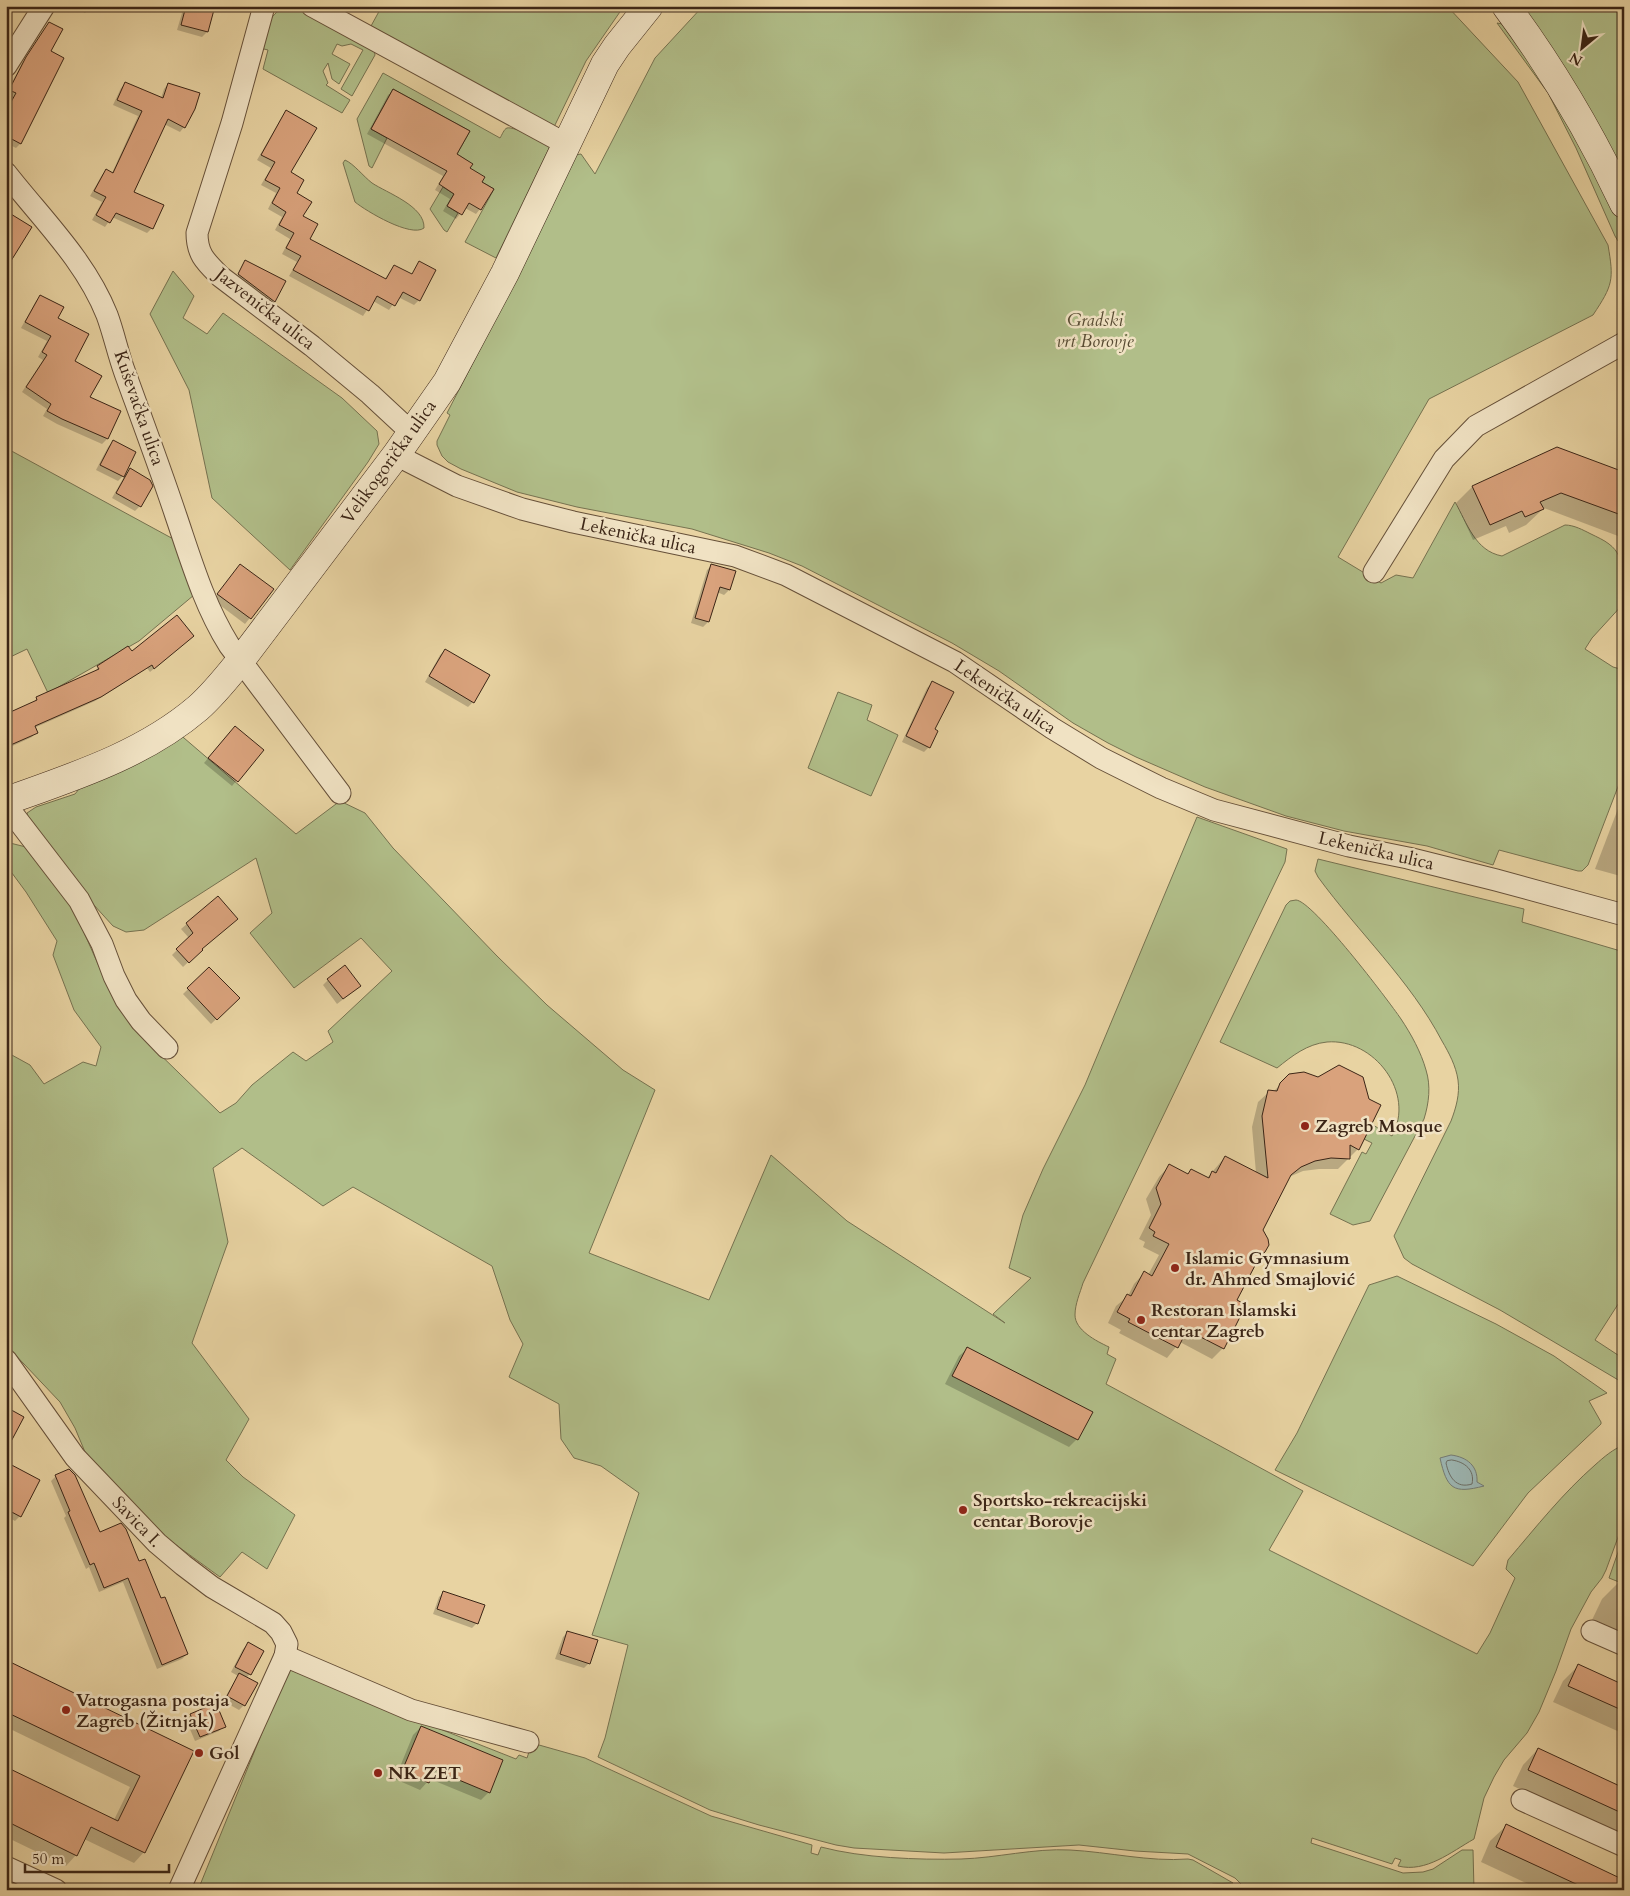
<svg xmlns="http://www.w3.org/2000/svg" width="1630" height="1896" viewBox="0 0 1630 1896" font-family="Cardo,serif">
  <style>
    .green { fill: #b1be89; stroke: #767250 }
    .water { fill: #9cb5b1; stroke: #757b73 }
    .shadow { fill: #0003 }
    .lines { fill: none; stroke-linecap: round; stroke-linejoin: round }
    .shore { stroke: #6c6d64; stroke-width: 1 }
    .building { fill: #d9a27c; stroke: #3b2516 }
    .street-casing { stroke: #665039; stroke-width: 23 }
    .secondary-casing { stroke: #3b2516; stroke-width: 29 }
    .street { stroke: #f0e2c3; stroke-width: 21 }
    .secondary { stroke: #f0e2c3; stroke-width: 28 }
    .poi-dot { fill: #8f2418; stroke: #f0e2c3; stroke-width: 2 }
    .labels { text-anchor: middle; dominant-baseline: central; stroke-width: 5; stroke-linejoin: round; paint-order: stroke }
    .street-label { font-size: 18px; fill: #3b2516; stroke: #f0e2c3 }
    .park-label { font-size: 18px; font-style: italic; fill: #584b33; stroke: #f0e2c3 }
    .poi-label { font-size: 18px; font-weight: bold; fill: #3b2516; stroke: #f0e2c3; text-anchor: start }
  </style>
  <rect width="100%" height="100%" fill="#e8d3a2"/>
  <filter id="stains"><feTurbulence type="fractalNoise" baseFrequency=".004" numOctaves="4"/><feColorMatrix values="0 0 0 0 .2 0 0 0 0 .09 0 0 0 0 .02 0 0 0 .5 -.17"/></filter>
  <radialGradient id="worn" r=".72"><stop offset=".6" stop-color="#630" stop-opacity="0"/><stop offset="1" stop-color="#630" stop-opacity=".3"/></radialGradient>
  <g class="green">
    <path d="M286,6H305L303,11L374,49L375,55L352,96L341,89L363,50L351,44L342,46L337,44L332,54L350,64L339,84L332,79L328,63L323,71L328,83L326,85L350,100L342,113L263,69L268,50L260,48C266,29 267,16 286,6Z"/>
    <polygon points="382,6 624,6 586,61 554,127 371,26"/>
    <path d="M703,6H1447L1518,82L1608,245C1614,280 1613,285 1593,315L1429,399L1338,557L1381,583L1396,575L1413,578L1455,502C1467,523 1475,551 1502,556L1565,525C1574,525 1583,530 1591,534C1597,537 1604,540 1609,544C1627,557 1624,584 1624,603L1592,638L1585,649L1613,667L1624,670V771L1588,865L1582,871H1578L1499,850L1493,865L1427,846L1344,831L1286,816L1205,787L1136,757L1108,743L1073,723L999,671L952,643L802,566L769,553L692,529L577,507L517,492L461,469L448,462L442,456L437,445V441L450,415L447,413L508,295L575,155L581,154L595,174L655,58Z"/>
    <polygon points="1516,6 1624,6 1624,185"/>
    <polygon points="1497,23 1508,25 1581,140 1623,222 1624,244 1618,241 1615,236 1576,148 1548,93"/>
    <path d="M383,73L500,138C502,135 504,129 507,128C515,126 542,142 550,146L496,258L465,242L494,189L482,182L470,168L472,164L457,154L470,131L393,89L371,129L387,138L372,168L369,166L357,119Z"/>
    <path d="M345,160C354,164 363,176 372,183C387,193 425,206 424,228C411,238 366,211 355,202L343,163Z"/>
    <polygon points="443,187 454,194 447,206 458,213 447,232 444,230 430,209"/>
    <polygon points="173,271 194,296 183,318 207,334 223,313 342,398 377,431 379,444 368,462 290,570 212,498 189,390 150,314"/>
    <polygon points="6,448 177,541 194,595 139,641 48,693 27,649 6,659"/>
    <polygon points="838,692 872,705 867,720 898,735 871,796 808,768"/>
    <path d="M177,732L296,834L340,801L365,813L393,848L497,956L547,1005L623,1070L655,1090L589,1253L709,1300L771,1155L847,1221L1005,1323L993,1314L1031,1278L1009,1268L1023,1215L1043,1169L1085,1085L1197,817L1287,849L1285,862L1083,1283C1080,1293 1075,1304 1075,1315C1075,1330 1096,1341 1109,1347L1107,1354L1116,1359L1106,1384L1303,1491L1269,1550L1477,1654L1490,1633L1515,1578L1506,1569L1508,1560C1536,1527 1563,1493 1595,1465C1604,1457 1613,1449 1624,1445V1521L1606,1570L1602,1578L1591,1592L1571,1629L1556,1671L1539,1712L1527,1733L1504,1760L1494,1777L1484,1798L1474,1839C1451,1852 1426,1873 1398,1866L1401,1860L1395,1858L1392,1864L1312,1838L1311,1843L1403,1873L1423,1872L1433,1869L1462,1850H1473L1474,1890H1450L1446,1888L1444,1890H1252L1242,1885L1235,1878L1188,1854L1135,1851L1079,1845L944,1853L854,1848L836,1845L759,1825L710,1810L598,1757L605,1738L628,1645L592,1635L639,1493L601,1466L574,1458L561,1439L559,1404L509,1377L523,1344L510,1320L492,1266L353,1187L323,1206L242,1148L213,1168L228,1242L192,1343L249,1419L226,1460L243,1477L295,1515L267,1569L242,1552L220,1577L165,1537L115,1486L85,1452L75,1428L60,1402L6,1345V1057L10,1054L30,1065L44,1084L83,1062L96,1066L101,1047L74,1010L53,955L57,941L26,892L6,865V842L26,847L67,894L109,989L140,1035L220,1113L236,1103L252,1085L293,1052L306,1061L333,1042L328,1031L392,971L361,938L294,988L250,933L272,913L256,858L144,930L126,932L113,926L53,860L30,825L27,813L36,807L75,794L83,784Z"/>
    <path d="M1318,859L1524,909L1522,922L1624,952V1295L1595,1340L1624,1359V1374L1620,1381L1500,1310L1412,1264L1404,1258L1394,1236L1451,1121C1456,1108 1460,1094 1458,1080C1456,1066 1449,1053 1442,1041C1410,980 1358,932 1318,877L1315,871Z"/>
    <path d="M1296,900C1313,901 1388,1000 1401,1019C1411,1034 1421,1052 1426,1070C1431,1086 1429,1103 1424,1119L1370,1221L1353,1225L1330,1214L1362,1152L1366,1154L1372,1143L1364,1139L1371,1124L1392,1136C1416,1093 1374,1038 1327,1042C1307,1044 1292,1056 1277,1068L1220,1042L1286,905L1290,901Z"/>
    <polygon points="1397,1276 1496,1324 1554,1356 1607,1393 1589,1401 1601,1422 1601,1424 1528,1493 1473,1566 1275,1470 1297,1433 1369,1285"/>
    <polygon points="1624,1535 1624,1584 1609,1578"/>
    <path d="M288,1669L516,1759L519,1755L527,1758L532,1743L585,1758L711,1816L812,1845L811,1853L818,1855L821,1847C862,1858 918,1860 961,1859C997,1858 1034,1848 1070,1850C1109,1852 1149,1862 1188,1859L1193,1860L1233,1883L1213,1884L1199,1890H198Z"/>
  </g>
  <path class="water" d="M1451,1455C1467,1457 1478,1466 1477,1482L1484,1486C1453,1494 1447,1489 1440,1458Z"/>
  <g class="shadow">
    <polygon points="73,6 92,6 85,13"/>
    <polygon points="184,6 205,6 207,32 202,37 177,30"/>
    <polygon points="339,6 351,6 347,10"/>
    <polygon points="49,23 49,51 20,144 16,148 6,143 6,109 12,98 6,94 22,63"/>
    <polygon points="126,83 161,98 164,89 168,84 184,127 180,132 164,124 132,192 152,228 147,233 112,217 105,227 92,220 102,202 90,196 102,175 106,170 112,173 138,116 113,105 121,88"/>
    <polygon points="393,91 480,183 480,209 476,214 465,208 456,219 443,211 450,199 435,190 443,176 367,134 388,95"/>
    <polygon points="287,112 289,173 309,240 384,280 394,266 411,275 419,263 434,271 419,300 414,305 398,297 389,310 373,301 363,316 289,276 297,262 282,254 290,239 275,230 282,217 268,209 276,193 261,185 271,168 257,160 282,117"/>
    <polygon points="244,263 284,281 272,304 237,277"/>
    <polygon points="41,296 57,318 88,397 119,411 107,439 102,444 57,424 43,416 47,409 22,392 43,360 38,357 47,341 21,328 36,301"/>
    <polygon points="113,442 123,476 118,481 96,470 108,447"/>
    <polygon points="1557,449 1624,473 1624,547 1618,536 1544,508 1526,525 1509,533 1506,526 1473,540 1456,503 1472,487"/>
    <polygon points="130,470 140,506 135,511 112,498 125,475"/>
    <polygon points="712,565 729,590 724,595 717,592 708,622 703,627 691,623 707,570"/>
    <polygon points="240,566 272,590 245,624 213,600"/>
    <polygon points="188,640 150,672 147,668 95,701 34,728 36,732 32,737 6,749 6,715 33,703 37,698 95,672 98,667 131,653"/>
    <polygon points="445,650 489,676 473,702 468,707 425,682 440,655"/>
    <polygon points="932,683 934,730 929,747 924,752 902,742 927,688"/>
    <polygon points="230,732 263,750 232,786 204,763"/>
    <polygon points="1624,793 1624,877 1595,869"/>
    <polygon points="218,897 201,950 183,967 172,955 189,938 181,929"/>
    <polygon points="209,969 238,998 211,1024 183,994"/>
    <polygon points="328,980 355,990 337,1004 323,985"/>
    <polygon points="1290,1075 1368,1100 1380,1106 1358,1149 1338,1169 1319,1169 1303,1171 1289,1177 1261,1230 1236,1301 1223,1348 1212,1359 1180,1342 1167,1358 1119,1333 1121,1330 1108,1323 1116,1306 1128,1296 1134,1284 1144,1273 1148,1275 1159,1255 1143,1247 1145,1242 1139,1239 1151,1215 1146,1199 1159,1177 1169,1166 1186,1175 1191,1170 1207,1178 1225,1157 1256,1173 1252,1127 1258,1102 1269,1092 1273,1092"/>
    <polygon points="967,1349 1077,1439 1069,1447 945,1384 959,1356"/>
    <polygon points="6,1466 20,1516 15,1521 6,1516"/>
    <polygon points="56,1476 99,1534 139,1563 161,1600 187,1654 182,1659 157,1669 123,1582 99,1592 89,1567 86,1569 64,1518 66,1516 51,1481"/>
    <polygon points="1618,1583 1624,1586 1624,1634 1592,1620 1602,1599"/>
    <polygon points="444,1592 477,1623 472,1628 433,1614 439,1597"/>
    <polygon points="568,1632 589,1663 584,1668 555,1659 563,1637"/>
    <polygon points="248,1644 250,1674 246,1678 244,1705 239,1710 223,1701 238,1676 231,1672 243,1649"/>
    <polygon points="6,1662 193,1751 144,1852 134,1863 84,1839 76,1855 66,1866 6,1837 6,1769 114,1820 130,1787 6,1727"/>
    <polygon points="1579,1665 1624,1686 1624,1734 1553,1702 1563,1681"/>
    <polygon points="191,1715 224,1726 219,1731 195,1741 186,1720"/>
    <polygon points="421,1727 489,1792 481,1800 430,1779 420,1790 395,1779 413,1735"/>
    <polygon points="1538,1749 1624,1789 1624,1837 1513,1786 1523,1765"/>
    <polygon points="1506,1826 1624,1890 1541,1890 1481,1862 1490,1841"/>
  </g>
  <g class="lines">
    <path class="shore" d="M1452,1460C1465,1462 1475,1470 1472,1484C1456,1489 1449,1477 1446,1463L1447,1461Z"/>
  </g>
  <g class="building">
    <polygon points="186,6 215,6 208,32 181,25"/>
    <polygon points="49,22 63,29 51,51 64,58 21,144 6,136 6,111 16,93 9,90 26,57"/>
    <polygon points="125,82 163,98 168,83 200,93 195,109 185,128 168,119 134,192 164,205 153,229 116,213 110,223 96,215 106,197 94,191 106,169 113,173 142,111 117,100"/>
    <polygon points="393,89 470,131 457,154 473,164 470,168 485,177 482,182 494,189 481,210 469,203 462,215 447,206 454,194 439,184 447,171 371,129"/>
    <polygon points="286,110 317,128 291,172 304,180 297,193 312,202 303,216 318,224 310,239 386,279 394,265 412,274 419,261 436,270 420,301 403,292 395,306 377,296 369,311 293,270 301,256 286,248 294,233 279,225 286,212 272,203 280,188 265,180 275,162 261,155"/>
    <polygon points="6,211 32,227 6,269"/>
    <polygon points="245,260 286,281 275,302 238,274"/>
    <polygon points="40,295 64,307 58,318 89,334 75,361 102,376 90,397 121,411 108,439 62,419 47,411 51,404 26,387 47,355 42,352 51,336 25,322"/>
    <polygon points="113,440 136,452 124,477 100,465"/>
    <polygon points="1557,447 1624,472 1624,516 1561,493 1540,502 1544,509 1525,517 1522,511 1490,525 1472,486"/>
    <polygon points="130,468 150,480 153,486 141,507 116,493"/>
    <polygon points="240,564 274,589 251,619 217,594"/>
    <polygon points="711,564 736,571 730,590 720,587 709,622 695,618"/>
    <polygon points="177,615 194,636 154,669 152,665 101,697 35,726 38,733 6,747 6,714 37,700 36,697 99,669 97,666 128,646 132,651"/>
    <polygon points="445,649 490,675 474,703 429,676"/>
    <polygon points="932,681 954,692 935,729 938,731 930,748 906,736"/>
    <polygon points="235,726 264,750 238,782 208,758"/>
    <polygon points="218,896 238,919 202,949 203,950 189,963 176,949 193,933 186,923"/>
    <polygon points="345,965 361,986 343,999 327,979"/>
    <polygon points="209,967 240,998 217,1020 187,988"/>
    <polygon points="1339,1065 1363,1077 1369,1099 1381,1105 1359,1150 1350,1145 1350,1159 1331,1158 1315,1161 1301,1167 1291,1175 1263,1230 1268,1239 1269,1245 1265,1252 1260,1256 1237,1300 1246,1305 1224,1349 1187,1330 1178,1348 1128,1322 1130,1319 1117,1312 1127,1294 1131,1296 1144,1271 1152,1276 1169,1244 1153,1236 1155,1232 1149,1228 1161,1204 1156,1188 1169,1164 1188,1174 1191,1169 1209,1178 1212,1171 1216,1173 1225,1156 1268,1178 1262,1116 1268,1090 1277,1091 1280,1083 1289,1074 1304,1072 1318,1077"/>
    <polygon points="967,1347 1093,1412 1078,1440 952,1376"/>
    <polygon points="6,1407 24,1417 6,1451"/>
    <polygon points="6,1462 40,1480 21,1517 6,1509"/>
    <polygon points="69,1469 75,1475 100,1532 121,1523 126,1529 139,1561 145,1559 161,1598 165,1597 188,1654 162,1665 128,1578 104,1588 94,1563 90,1565 68,1512 70,1511 55,1475"/>
    <polygon points="443,1591 485,1605 478,1624 437,1609"/>
    <polygon points="567,1631 598,1640 590,1664 560,1654"/>
    <polygon points="248,1642 264,1651 251,1675 235,1667"/>
    <polygon points="6,1660 194,1751 145,1853 91,1827 77,1856 6,1821 6,1767 118,1821 140,1776 6,1712"/>
    <polygon points="1578,1664 1624,1685 1624,1711 1568,1686"/>
    <polygon points="239,1673 258,1683 245,1706 227,1696"/>
    <polygon points="216,1703 226,1727 200,1737 190,1714"/>
    <polygon points="421,1726 503,1760 490,1793 435,1770 429,1783 402,1771"/>
    <polygon points="1538,1748 1624,1788 1624,1814 1528,1770"/>
    <polygon points="1506,1824 1624,1880 1624,1890 1589,1890 1496,1847"/>
  </g>
  <g class="lines">
    <defs>
      <g id="street">
        <path d="M264,6L232,123L197,233C197,255 206,262 221,277L312,346L370,394L412,433"/>
        <polyline points="312,6 566,144"/>
        <polyline points="6,66 44,6"/>
        <path d="M6,173C42,219 85,260 107,315C114,334 118,354 125,373C142,420 160,468 176,516C191,560 204,605 229,645L340,793"/>
        <polyline points="396,455 457,486 522,509 573,522 735,556 786,575 955,662 1052,728 1101,758 1161,788 1214,810 1349,846 1408,858 1496,880 1624,915"/>
        <polyline points="1374,572 1444,459 1476,426 1624,343"/>
        <polyline points="6,805 79,900 102,944 114,976 126,1000 141,1021 167,1048"/>
        <polyline points="6,1360 75,1457 157,1543 183,1565 212,1587 273,1623 281,1632 287,1644 285,1656 179,1890"/>
        <polyline points="1592,1631 1624,1645"/>
        <polyline points="285,1656 411,1710 528,1742"/>
        <polyline points="1522,1800 1624,1846"/>
        <polyline points="6,1867 56,1890"/>
      </g>
      <g id="secondary">
        <path d="M1506,6C1552,68 1591,134 1624,204"/>
        <path d="M6,801C73,777 143,755 198,708C214,694 228,676 241,660L396,455L447,382L505,273L605,64L617,46L649,6"/>
      </g>
    </defs>
    <use href="#street" class="street-casing"/>
    <use href="#secondary" class="secondary-casing"/>
    <use href="#street" class="street"/>
    <use href="#secondary" class="secondary"/>
  </g>
  <g class="poi-dot">
    <circle cx="1305" cy="1126" r="5"/>
    <circle cx="1175" cy="1268" r="5"/>
    <circle cx="1141" cy="1320" r="5"/>
    <circle cx="963" cy="1510" r="5"/>
    <circle cx="66" cy="1710" r="5"/>
    <circle cx="199" cy="1753" r="5"/>
    <circle cx="378" cy="1773" r="5"/>
  </g>
  <g class="labels">
    <g class="street-label">
      <text transform="translate(265 309) rotate(38)">Jazvenička ulica</text>
      <text transform="translate(139 408) rotate(71)">Kuševačka ulica</text>
      <text transform="translate(389 462) rotate(-54)">Velikogorička ulica</text>
      <text transform="translate(638 536) rotate(12)">Lekenička ulica</text>
      <text transform="translate(1005 697) rotate(34)">Lekenička ulica</text>
      <text transform="translate(1376 851) rotate(13)">Lekenička ulica</text>
      <text transform="translate(137 1522) rotate(46)">Savica I.</text>
    </g>
    <g class="park-label">
      <text x="1095" y="320">Gradski<tspan x="1095" dy="21">vrt Borovje</tspan></text>
    </g>
    <g class="poi-label">
      <text x="1315" y="1126">Zagreb Mosque</text>
      <text x="1185" y="1258">Islamic Gymnasium<tspan x="1185" dy="21">dr. Ahmed Smajlović</tspan></text>
      <text x="1151" y="1310">Restoran Islamski<tspan x="1151" dy="21">centar Zagreb</tspan></text>
      <text x="973" y="1500">Sportsko-rekreacijski<tspan x="973" dy="21">centar Borovje</tspan></text>
      <text x="76" y="1700">Vatrogasna postaja<tspan x="76" dy="21">Zagreb (Žitnjak)</tspan></text>
      <text x="209" y="1753">Gol</text>
      <text x="388" y="1773">NK ZET</text>
    </g>
  </g>
  <rect width="1630" height="1896" fill="none" stroke="#e8d3a2" stroke-width="25"/>
  <rect x="8" y="8" width="1615" height="1881" fill="none" stroke="#3b2516" stroke-width="2.5"/>
  <rect x="12" y="12" width="1605" height="1871" fill="none" stroke="#3b2516"/>
  <g transform="translate(1582 48) rotate(209)" stroke="#f0e2c3" stroke-width="4" paint-order="stroke">
  <path d="M0-4L9 19L0 12L-9 19Z" fill="#3b2516"/>
  <text y="-8" font-size="14" font-weight="bold" text-anchor="middle" fill="#3b2516">N</text>
  </g>
  <path d="M25 1864v8h144v-8" fill="none" stroke="#3b2516" stroke-width="2.5"/>
  <text x="32" y="1864" font-size="15" fill="#3b2516" stroke="#f0e2c3" stroke-width="4" paint-order="stroke">50 m</text>
  <rect width="100%" height="100%" filter="url(#stains)"/>
  <rect width="100%" height="100%" fill="url(#worn)"/>
</svg>
